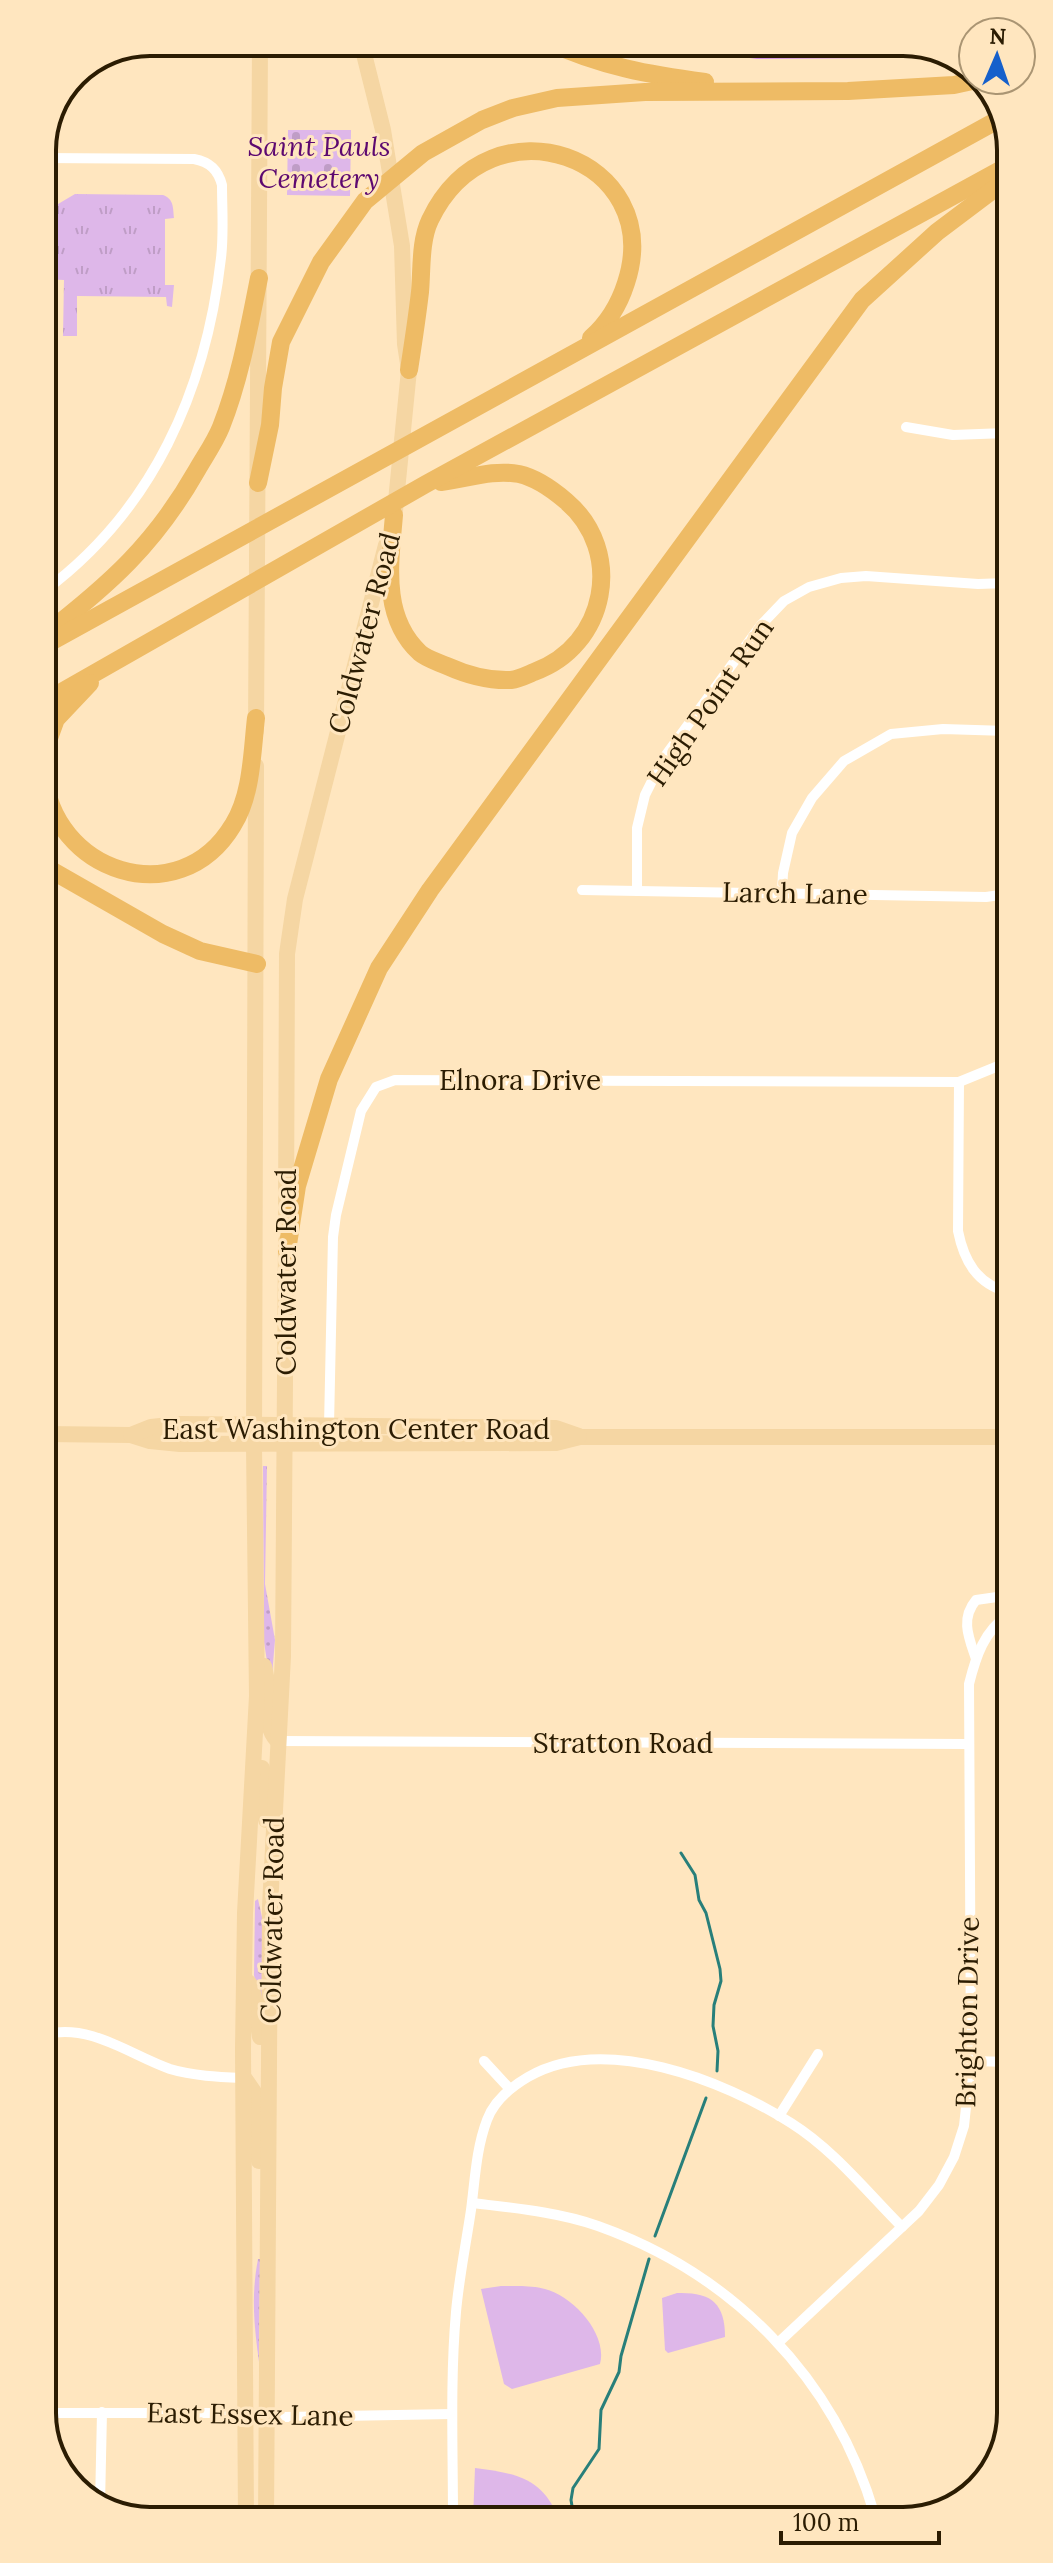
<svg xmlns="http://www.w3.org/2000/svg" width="1053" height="2563" viewBox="0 0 1053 2563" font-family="Lora,serif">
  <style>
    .grass { fill: url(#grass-tufts) }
    .forest { fill: url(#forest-crowns) }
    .cemetery { fill: url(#cemetery-stones) }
    .garden { fill: url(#garden-dots) }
    .pitch { fill: #deb7e9 }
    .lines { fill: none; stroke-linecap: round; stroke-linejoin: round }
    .stream { stroke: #287f7a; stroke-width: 3 }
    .street { stroke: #fff; stroke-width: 10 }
    .primary { stroke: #f5d6a3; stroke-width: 16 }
    .highway { stroke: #eebb65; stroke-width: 18 }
    .labels { text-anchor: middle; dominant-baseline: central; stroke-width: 6; stroke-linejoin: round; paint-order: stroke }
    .park-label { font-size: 28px; font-style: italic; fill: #5d0970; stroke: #ffe6bf }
    .street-label { font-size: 28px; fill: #2b1c02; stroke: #ffe6bf }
    .rim { fill: none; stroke: #2b1c02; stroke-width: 4 }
  </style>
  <defs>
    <pattern id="grass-tufts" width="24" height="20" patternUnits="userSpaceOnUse" patternTransform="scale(2)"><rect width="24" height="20" fill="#deb7e9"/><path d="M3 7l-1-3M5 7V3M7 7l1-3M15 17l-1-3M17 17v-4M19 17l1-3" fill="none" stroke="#bf9dc6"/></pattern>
    <pattern id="forest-crowns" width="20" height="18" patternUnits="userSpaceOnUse" patternTransform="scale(2)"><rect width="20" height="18" fill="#d696e8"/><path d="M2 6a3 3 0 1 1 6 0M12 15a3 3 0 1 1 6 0" fill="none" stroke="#ae7aba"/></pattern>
    <pattern id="cemetery-stones" width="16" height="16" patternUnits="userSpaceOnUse" patternTransform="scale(2)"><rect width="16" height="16" fill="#deb7e9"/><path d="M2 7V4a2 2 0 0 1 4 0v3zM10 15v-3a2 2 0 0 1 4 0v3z" fill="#bf9dc6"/></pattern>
    <pattern id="garden-dots" width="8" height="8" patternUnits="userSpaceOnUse" patternTransform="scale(2)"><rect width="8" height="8" fill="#deb7e9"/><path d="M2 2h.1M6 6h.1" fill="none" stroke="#bf9dc6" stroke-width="1.8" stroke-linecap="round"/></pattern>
  </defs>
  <rect width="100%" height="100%" fill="#ffe6bf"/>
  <path class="grass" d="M75,194L163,195C174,199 173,208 174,218L165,219V285H174L172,307L167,306L166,297L77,296V336H63L64,280L43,279L42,207H53Z"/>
  <g class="forest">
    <polygon points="626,42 889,42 889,58 757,59"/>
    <polygon points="46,1639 54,1639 58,1648 56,1724 46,1724"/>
  </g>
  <polygon class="cemetery" points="288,130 351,130 350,196 287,195"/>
  <g class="garden">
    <polygon points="263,1466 267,1466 265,1584 275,1640 271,1687 264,1642"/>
    <polygon points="258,1899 263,1922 262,2018 254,1975 255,1901"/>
    <path d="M258,2259H260L259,2362C254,2326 251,2295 258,2259Z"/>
  </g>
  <g class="pitch">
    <path d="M501,2286C515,2286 531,2285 545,2289C573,2296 608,2334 600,2364L512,2389L504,2384L481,2289Z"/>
    <path d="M677,2293C710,2292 725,2302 725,2337L668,2353L665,2350L662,2298Z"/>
    <path d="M475,2468C513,2473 543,2477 558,2518L473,2519Z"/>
  </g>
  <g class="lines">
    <g class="stream">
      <polyline points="681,1853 695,1875 699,1900 706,1913 720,1969 721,1981 714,2005 713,2026 718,2051 717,2071"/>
      <polyline points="655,2236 706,2098"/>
      <polyline points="301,2512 308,2515"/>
      <polyline points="574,2518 571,2500 573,2488 599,2449 601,2410 619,2372 621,2356 649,2259"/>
    </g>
    <g class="street">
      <path d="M42,158L194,159C210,162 218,170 222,185C222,209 224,234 221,258C206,390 153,511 43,592"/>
      <polyline points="906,427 953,435 1006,433"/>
      <polyline points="582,890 986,897 1007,894"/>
      <polyline points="637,891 637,828 645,795 663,759 761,625 784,601 809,587 841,578 866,576 978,584 1007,583"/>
      <polyline points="782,892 783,873 792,833 812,798 844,761 891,734 943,729 1007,731"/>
      <path d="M959,1082L958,1231C964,1261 977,1284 1008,1292"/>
      <polyline points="329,1426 333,1237 336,1215 361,1111 376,1087 395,1080 959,1082 1008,1062"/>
      <path d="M976,1659C969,1638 960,1619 976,1600L997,1597L1009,1600"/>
      <polyline points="279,1741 968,1744"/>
      <path d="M47,2034C92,2024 130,2055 170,2069C193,2076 220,2077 244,2078"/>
      <polyline points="484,2061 509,2088"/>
      <polyline points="971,2061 1010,2062"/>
      <polyline points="779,2116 818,2054"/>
      <path d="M472,2203C513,2208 559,2212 598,2226C733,2274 835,2378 875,2516"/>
      <path d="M779,2342L919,2211L939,2185L954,2157L964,2126L971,2061L969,1684C976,1656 984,1631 1009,1614"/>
      <polyline points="1011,2375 1011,2381"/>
      <polyline points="48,2413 225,2413 286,2417 452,2414"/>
      <polyline points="100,2505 102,2412"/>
      <path d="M453,2519C453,2450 450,2380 456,2312C459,2278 466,2244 471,2210C475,2180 476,2149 487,2120C494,2101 511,2087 528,2077C604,2033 723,2080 791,2123C834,2150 867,2192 902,2227"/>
    </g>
    <g class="primary">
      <polyline points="361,42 383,130 402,246 405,344 409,370 395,511"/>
      <polyline points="256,731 260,42"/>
      <polyline points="286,1218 287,954 295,899 386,545"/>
      <polyline points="45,1434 131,1435 150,1441 180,1444 556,1443 580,1437 1009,1437"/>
      <polyline points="131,1435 151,1427 179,1424 556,1428 579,1436"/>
      <path d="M264,1666C266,1676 268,1685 269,1694C271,1711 264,1727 277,1740"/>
      <polyline points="262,1768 266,1820"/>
      <polyline points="248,1982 252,1987 260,2037"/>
      <polyline points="245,2079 254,2092 256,2100 259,2161"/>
      <polyline points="246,2520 243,2049 245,1913 257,1696 254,1445 256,766"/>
      <polyline points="266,2520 270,1907 283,1656 286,1241"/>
    </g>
    <g class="highway">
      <path d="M549,42C600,66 650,75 705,82"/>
      <path d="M409,370C413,344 417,318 420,292C422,269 420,241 430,220C491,93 667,158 626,283C619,305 608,323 591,338"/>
      <polyline points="258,483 270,425 273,388 281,342 321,262 365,201 423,153 482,120 513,108 557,98 645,92 848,91 954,85 977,80"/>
      <path d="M394,515C390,563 381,617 420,653C427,659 438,662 447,666C467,675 489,681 511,680C519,679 527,675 534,672C607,646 625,551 566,501C552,489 537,478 519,474C492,469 467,479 441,482"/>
      <path d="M43,636C110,584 155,544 197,470C205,456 215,442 221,427C240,379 249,328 259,278"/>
      <polyline points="43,646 1005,116"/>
      <polyline points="44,702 426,484 1006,167"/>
      <polyline points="44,752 56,719 90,683"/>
      <path d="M44,773C51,872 179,915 233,825C252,795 252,752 256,718"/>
      <polyline points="44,866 163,934 200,951 257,964"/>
      <polyline points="287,1251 297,1186 329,1079 379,968 430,890 862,300 937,232 1006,180"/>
    </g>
  </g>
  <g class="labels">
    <g class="park-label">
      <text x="319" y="146">Saint Pauls<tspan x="319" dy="32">Cemetery</tspan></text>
    </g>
    <g class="street-label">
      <text transform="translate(364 633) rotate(-75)">Coldwater Road</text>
      <text transform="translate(710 702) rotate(-55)">High Point Run</text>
      <text transform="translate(795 893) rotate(1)">Larch Lane</text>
      <text x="520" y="1080">Elnora Drive</text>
      <text transform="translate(286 1272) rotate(-90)">Coldwater Road</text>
      <text x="356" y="1429">East Washington Center Road</text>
      <text x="623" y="1743">Stratton Road</text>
      <text transform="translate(272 1920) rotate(-89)">Coldwater Road</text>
      <text transform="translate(967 2012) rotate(-89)">Brighton Drive</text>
      <text transform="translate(250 2414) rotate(1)">East Essex Lane</text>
    </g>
  </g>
  <path d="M0 0H1053V2563H0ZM150 56H903A94 94 0 0 1 997 150V2413A94 94 0 0 1 903 2507H150A94 94 0 0 1 56 2413V150A94 94 0 0 1 150 56Z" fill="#ffe6bf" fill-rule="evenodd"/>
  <path class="rim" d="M150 56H903A94 94 0 0 1 997 150V2413A94 94 0 0 1 903 2507H150A94 94 0 0 1 56 2413V150A94 94 0 0 1 150 56Z"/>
  <g transform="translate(997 56) rotate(2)"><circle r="38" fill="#ffe6bf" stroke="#aa9573" stroke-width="2"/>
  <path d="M0-6L14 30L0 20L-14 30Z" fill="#1660cb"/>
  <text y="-12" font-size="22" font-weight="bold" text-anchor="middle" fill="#2b1c02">N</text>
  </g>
  <path d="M781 2531v12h158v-12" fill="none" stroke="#2b1c02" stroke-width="4"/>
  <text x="793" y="2531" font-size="24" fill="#2b1c02" stroke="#ffe6bf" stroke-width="6" paint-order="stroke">100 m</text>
</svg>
